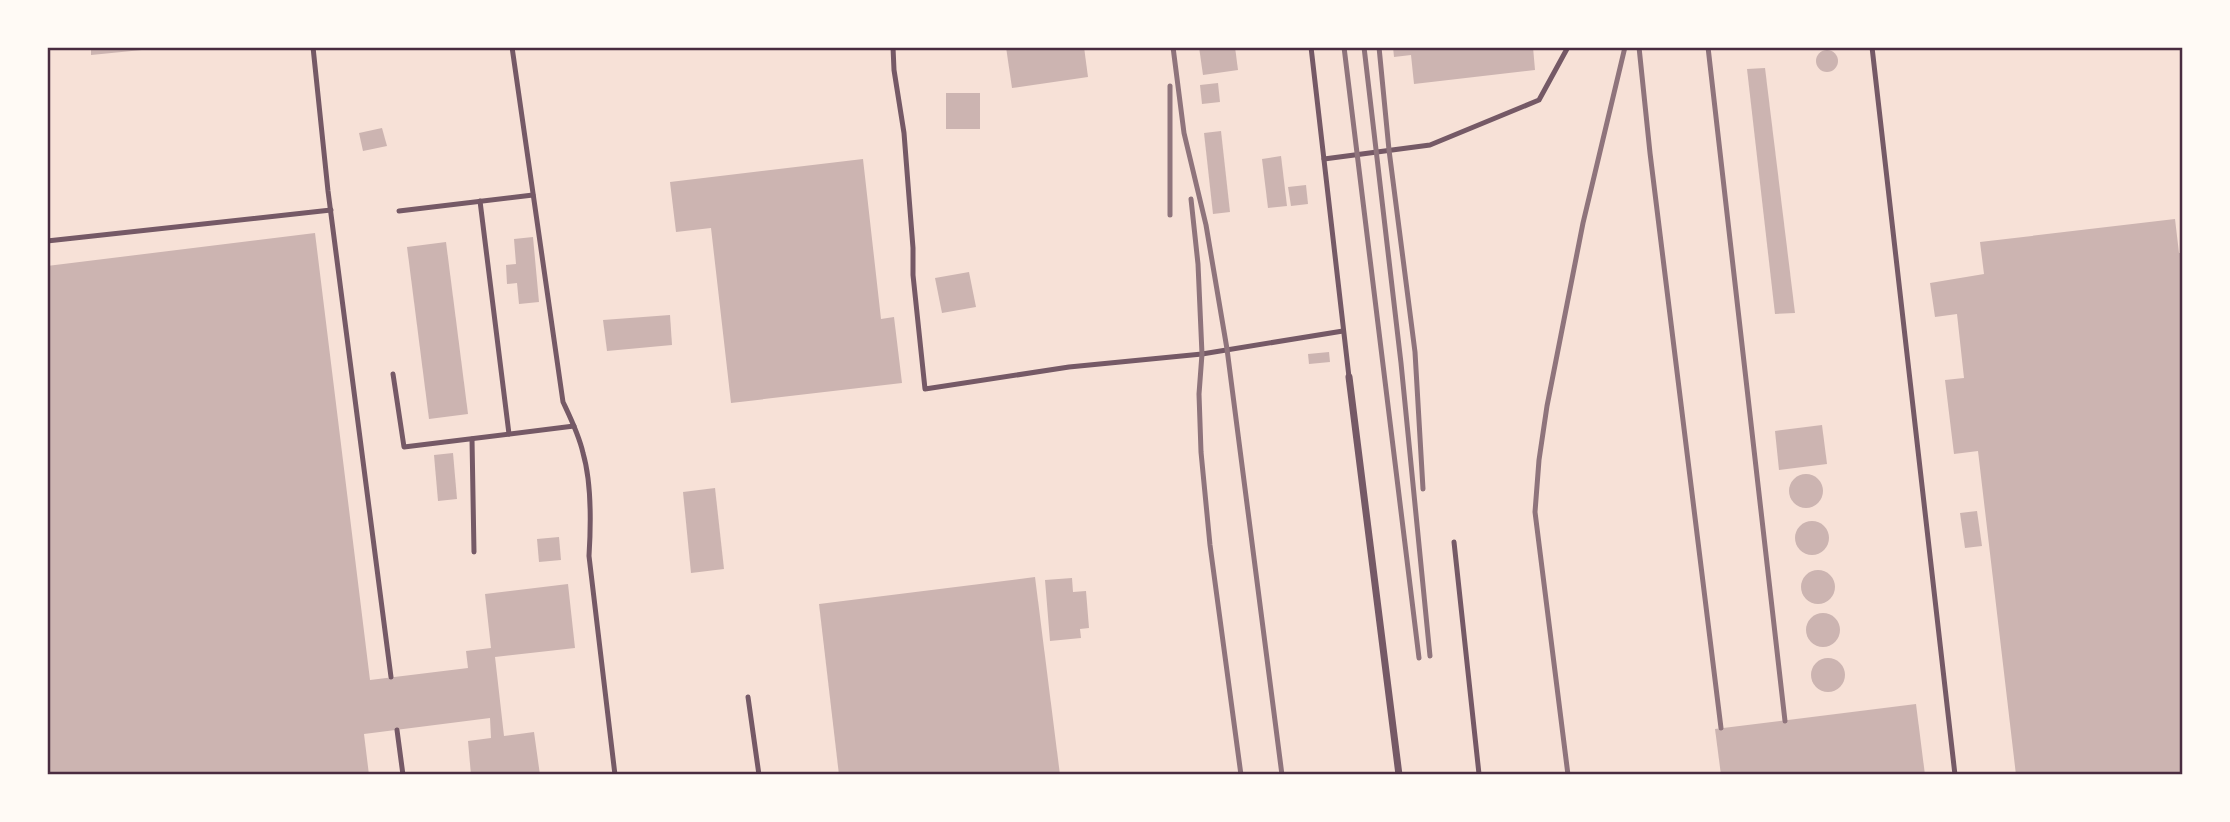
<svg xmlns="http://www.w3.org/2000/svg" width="2230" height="822" viewBox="0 0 2230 822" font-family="Raleway,sans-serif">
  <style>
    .building { fill: #ccb4b1 }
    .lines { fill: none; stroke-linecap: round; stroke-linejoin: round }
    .service { stroke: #755966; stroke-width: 5 }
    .minor { stroke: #755966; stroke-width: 7 }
    .rail { stroke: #8f747c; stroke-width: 5 }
    .neatline { fill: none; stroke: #4a2c40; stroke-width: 2.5 }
  </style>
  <rect width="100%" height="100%" fill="#f7e1d7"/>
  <g class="building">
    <polygon points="91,47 152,47 152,49 91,55"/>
    <polygon points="1006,47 1084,47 1088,77 1012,88"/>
    <polygon points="1199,47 1235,47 1238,70 1203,75"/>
    <polygon points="1393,47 1533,47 1535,70 1414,84 1411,55 1394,57"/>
    <circle cx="1827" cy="61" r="11"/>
    <polygon points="1765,68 1795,313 1775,314 1747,69"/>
    <polygon points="1218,83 1220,102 1202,104 1200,85"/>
    <rect x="946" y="93" width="34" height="36"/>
    <polygon points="382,128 387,146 363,151 359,133"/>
    <polygon points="1221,131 1230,212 1213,214 1204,133"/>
    <polygon points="1281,156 1287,206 1268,208 1262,159"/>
    <polygon points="863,159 881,319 894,317 902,383 731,403 711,228 676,232 670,182"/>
    <polygon points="1306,185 1308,204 1291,206 1288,187"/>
    <polygon points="2175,219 2179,253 2183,253 2183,775 2016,775 1978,451 1954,454 1945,380 1964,378 1957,314 1935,317 1930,283 1984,274 1980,242"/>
    <polygon points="315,233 370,680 468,668 466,651 491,648 485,594 568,584 575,648 495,657 504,736 534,732 540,775 471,775 468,741 491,738 490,718 364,734 369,775 47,775 47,266"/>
    <polygon points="533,237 539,302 519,304 517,283 507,284 506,265 516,264 514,239"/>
    <polygon points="446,242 468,414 429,419 407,247"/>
    <polygon points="969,272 976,307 942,313 935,278"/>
    <polygon points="670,315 672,345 607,351 603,320"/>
    <polygon points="1329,352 1330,362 1309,364 1308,354"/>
    <polygon points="1822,425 1827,464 1779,470 1775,431"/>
    <polygon points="453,453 457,499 438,501 434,455"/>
    <circle cx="1806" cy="491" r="17"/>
    <polygon points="715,488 724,569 691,573 683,492"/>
    <polygon points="1977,511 1982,546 1965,548 1960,513"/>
    <circle cx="1812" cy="538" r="17"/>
    <polygon points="559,537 561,560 539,562 537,539"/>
    <circle cx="1818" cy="587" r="17"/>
    <polygon points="1035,577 1060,775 839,775 819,604"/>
    <polygon points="1072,578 1073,592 1086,591 1089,628 1080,629 1081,638 1050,641 1045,580"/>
    <circle cx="1823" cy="630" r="17"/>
    <circle cx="1828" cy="675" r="17"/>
    <polygon points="1916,704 1925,775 1721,775 1715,729"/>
  </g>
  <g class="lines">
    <g class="service">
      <polyline points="313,47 328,191 391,677"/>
      <path d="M512,47L563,402C571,419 579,435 583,453C592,484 591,524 589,556L615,775"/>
      <polyline points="893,47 894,70 904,133 913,248 913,275 925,389 1069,367 1202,354 1343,331"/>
      <polyline points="1311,47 1349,377"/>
      <polyline points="1872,47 1955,775"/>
      <polyline points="1324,159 1430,145 1539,100 1568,47"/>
      <polyline points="480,201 509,434"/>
      <polyline points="399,211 533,195"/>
      <polyline points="47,241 331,210"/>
      <polyline points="393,374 404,447 574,426"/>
      <polyline points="472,439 474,552"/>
      <polyline points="1454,542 1479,774 1476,775"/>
      <polyline points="748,697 759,775"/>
      <polyline points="397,730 403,775"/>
    </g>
    <polyline class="minor" points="1349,377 1399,775"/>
    <g class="rail">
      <polyline points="1173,47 1184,133 1206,225 1227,349 1282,775"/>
      <polyline points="1344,47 1419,658"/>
      <polyline points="1364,47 1401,363 1430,656"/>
      <polyline points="1379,47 1389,150 1415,352 1423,489"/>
      <polyline points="1639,47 1650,153 1721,728"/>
      <polyline points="1708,47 1785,721"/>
      <polyline points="1170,86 1170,215"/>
      <polyline points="1191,199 1198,264 1202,354 1199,394 1201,452 1210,545 1241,775"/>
      <polyline points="1568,775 1535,512 1539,460 1547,406 1583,223 1625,47"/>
    </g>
  </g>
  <rect width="2230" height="822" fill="none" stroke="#fffaf5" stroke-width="98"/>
  <rect x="49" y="49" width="2132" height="724" class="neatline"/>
</svg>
